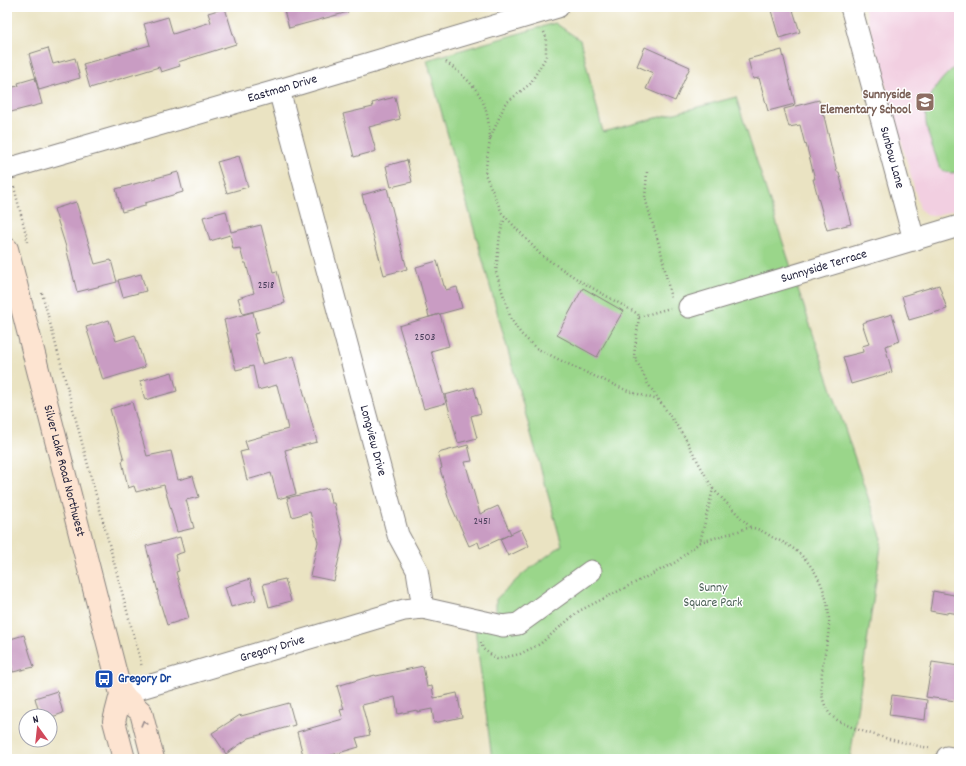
<svg xmlns="http://www.w3.org/2000/svg" width="966" height="766" viewBox="0 0 966 766" font-family="Dekko,sans-serif">
  <style>
    .built { fill: #f2cfe1 }
    .green { fill: #9ad68a; stroke: #5e7c62 }
    .building { fill: #c99cc3 }
    .lines { fill: none; stroke-linecap: round; stroke-linejoin: round }
    .minor-casing { stroke: #86827e; stroke-width: 23 }
    .secondary-casing { stroke: #86827e; stroke-width: 24 }
    .path { stroke: #86827e; stroke-width: 2.5; stroke-dasharray: 1 3; stroke-linecap: butt }
    .minor { stroke: #fff; stroke-width: 21 }
    .secondary { stroke: #fde4d1; stroke-width: 22 }
    .oneway { stroke: #9a8d8e }
    .labels { text-anchor: middle; dominant-baseline: central; stroke-width: 3; stroke-linejoin: round; paint-order: stroke }
    .number-label { font-size: 11px; fill: #4c405d }
    .street-label { font-size: 13px; fill: #22223b; stroke: #fff }
    .education-label { font-size: 13px; font-weight: bold; fill: #785e54; stroke: #fff; text-anchor: end }
    .park-label { font-size: 13px; fill: #4c6157; stroke: #fff }
    .transit-label { font-size: 13px; font-weight: bold; fill: #164399; stroke: #fff; text-anchor: start }
  </style>
  <rect width="100%" height="100%" fill="#fff"/>
  <filter id="ink" filterUnits="userSpaceOnUse"><feTurbulence type="fractalNoise" baseFrequency=".025" numOctaves="2"/><feDisplacementMap in="SourceGraphic" scale="8" xChannelSelector="R" yChannelSelector="G"/><feConvolveMatrix kernelMatrix="1 2 1 2 8 2 1 2 1" color-interpolation-filters="sRGB"/></filter>
  <filter id="wash" filterUnits="userSpaceOnUse"><feTurbulence type="fractalNoise" baseFrequency=".012" numOctaves="4" result="noise"/><feDisplacementMap in="SourceGraphic" scale="16" xChannelSelector="R" yChannelSelector="G"/><feGaussianBlur stdDeviation="0.9" result="paint"/><feColorMatrix in="noise" values="0 0 0 0 0 0 0 0 0 0 0 0 0 0 0 0 0 1.4 0 .05"/><feComposite in="paint" operator="in"/></filter>
  <g filter="url(#wash)">
    <rect width="100%" height="100%" fill="#eae3c2"/>
    <polygon class="built" points="864,7 959,7 959,208 938,215 926,215 920,209"/>
    <g class="green">
      <polygon points="555,23 580,40 603,132 736,97 797,286 882,539 850,759 492,759 476,636 475,610 490,615 496,612 496,599 524,573 562,545 427,60"/>
      <path d="M959,64V172C952,173 947,174 941,169C938,166 937,159 935,154C929,137 921,118 929,100C935,86 946,73 959,64Z"/>
    </g>
    <g id="blocks">
      <g class="building">
        <polygon points="283,7 348,7 348,12 289,28"/>
        <polygon points="770,7 792,7 800,32 779,38"/>
        <polygon points="225,8 236,44 178,62 180,66 161,72 159,67 90,88 83,64 150,45 144,24 168,17 173,34 211,22 208,13"/>
        <polygon points="645,47 690,67 675,101 646,89 653,73 637,66"/>
        <polygon points="48,48 53,64 75,58 80,78 39,90 29,54"/>
        <polygon points="782,50 795,104 768,111 759,78 753,79 748,59"/>
        <polygon points="35,78 42,104 7,113 7,88 19,86 18,83"/>
        <polygon points="395,97 400,119 369,127 376,151 354,157 343,114 373,107 372,103"/>
        <polygon points="819,100 823,116 824,116 837,172 839,172 843,189 842,189 851,224 827,230 813,179 815,179 806,144 805,145 800,125 789,127 784,109"/>
        <polygon points="239,156 248,187 227,193 217,162"/>
        <polygon points="407,160 412,182 391,187 386,166"/>
        <polygon points="178,172 183,192 145,203 145,206 122,212 116,189"/>
        <polygon points="387,188 395,220 394,220 407,269 384,275 362,195"/>
        <polygon points="76,202 95,264 111,260 117,282 77,292 66,247 54,209"/>
        <polygon points="226,211 231,232 261,225 273,272 277,271 285,303 243,314 238,298 254,293 246,263 244,263 240,248 233,249 230,235 210,241 203,217"/>
        <polygon points="437,261 444,286 445,286 446,290 457,287 462,308 429,317 416,267"/>
        <polygon points="141,274 146,291 123,297 118,280"/>
        <polygon points="939,285 947,309 909,320 902,296"/>
        <polygon points="583,288 623,311 597,357 557,335"/>
        <polygon points="253,312 258,333 254,334 262,364 294,356 317,442 285,450 296,494 278,499 271,473 247,480 240,452 248,450 245,441 288,429 277,385 258,390 253,366 236,370 224,320"/>
        <polygon points="440,314 449,346 431,351 446,403 424,409 399,326"/>
        <polygon points="892,314 900,341 885,346 892,372 851,384 843,357 863,352 862,346 869,344 862,323"/>
        <polygon points="109,320 116,341 135,335 145,367 103,380 86,327"/>
        <polygon points="172,372 177,391 145,400 140,381"/>
        <polygon points="474,387 481,413 471,416 477,438 458,443 445,395"/>
        <polygon points="132,402 147,456 171,451 178,480 193,476 199,497 186,500 194,528 177,532 164,485 136,492 134,486 128,488 122,461 124,460 110,409"/>
        <polygon points="468,445 472,461 465,462 480,514 498,506 511,534 480,548 478,542 469,546 450,503 440,469 442,468 438,453"/>
        <polygon points="328,488 331,503 334,503 343,540 334,581 310,576 318,542 310,512 292,517 287,498"/>
        <polygon points="521,529 529,546 508,556 500,539"/>
        <polygon points="180,537 184,552 175,555 179,571 176,572 189,618 167,625 157,593 158,592 146,546"/>
        <polygon points="250,579 256,600 231,607 225,587"/>
        <polygon points="285,579 291,601 269,607 263,584"/>
        <polygon points="933,591 959,596 959,614 947,612 947,614 930,611"/>
        <polygon points="24,635 34,667 13,672 7,652 7,640"/>
        <polygon points="932,662 959,666 959,683 956,701 926,697"/>
        <polygon points="423,666 427,687 432,686 434,698 457,693 462,717 434,723 432,709 417,712 417,710 398,714 395,697 362,705 370,735 356,738 359,747 318,759 304,759 297,732 343,719 340,710 344,709 337,686 375,675 376,676"/>
        <polygon points="57,691 63,713 55,716 40,716 35,698"/>
        <polygon points="892,695 927,700 925,720 889,715"/>
        <polygon points="289,703 295,725 249,738 226,754 212,733 240,715 241,716"/>
      </g>
    </g>
  </g>
  <g filter="url(#ink)">
    <use href="#blocks" fill-opacity="0" stroke="#86827e" stroke-width="1"/>
    <g class="lines">
      <defs>
        <g id="minor">
          <path id="s1" d="M851,7L914,240"/>
          <path id="s2" d="M279,90L398,535L417,570L423,608L503,626L518,624L591,571"/>
          <path id="s3" d="M7,169L279,90L558,7"/>
          <path id="s4" d="M689,307L959,226"/>
          <path id="s5" d="M121,694L404,610L423,608"/>
          <polyline points="947,757 959,759"/>
        </g>
        <g id="secondary">
          <path id="s6" d="M7,249L121,694L114,721L124,759"/>
          <polyline points="121,694 141,712 153,759"/>
        </g>
      </defs>
      <use href="#minor" class="minor-casing"/>
      <use href="#secondary" class="secondary-casing"/>
      <g class="path">
        <path d="M446,62C477,86 488,98 490,139"/>
        <polyline points="647,172 645,198 661,251 671,299"/>
        <polyline points="14,187 28,242"/>
        <polyline points="505,217 500,234 496,272 511,319 521,334 536,348 576,368 628,391 658,400"/>
        <polyline points="42,293 142,667"/>
        <polyline points="639,317 670,308"/>
        <polyline points="713,489 751,528"/>
        <path d="M700,542C712,539 724,535 735,532C740,531 745,528 750,528C756,527 766,533 772,537C778,540 785,543 791,547C815,563 829,593 829,622C829,650 811,689 830,714C843,730 908,744 929,748"/>
        <polyline points="481,642 483,649 497,659 520,654 540,644 579,611 676,562 700,542 713,489 684,436 648,384 634,355 639,317 638,314 580,281 541,255 502,213 485,174 490,139 505,104 530,84 546,57 546,37 544,32"/>
      </g>
      <use href="#minor" class="minor"/>
      <use href="#secondary" class="secondary"/>
    </g>
    <defs><path id="oneway-chevron" d="M-2-3.5L2.5 0L-2 3.5" fill="none" stroke-width="1.6" stroke-linecap="round" stroke-linejoin="round"/></defs>
    <use class="oneway" href="#oneway-chevron" transform="translate(144 723) rotate(-105)"/>
  </g>
  <defs>
    <symbol id="school-square" viewBox="-11 -11 22 22"><rect x="-9" y="-9" width="18" height="18" rx="4" fill="#8d6e63" stroke="#fff"/><path d="M0-5L7-2L0 1L-7-2ZM-4 1L0 2.5L4 1V4Q0 6-4 4Z" fill="#fff"/></symbol>
    <symbol id="bus-square" viewBox="-11 -11 22 22"><rect x="-9" y="-9" width="18" height="18" rx="4" fill="#1a4fb4" stroke="#fff"/><path d="M-5-6H5V4H4V6H2V4H-2V6H-4V4H-5ZM-3.5-4V0h7V-4ZM-3.5 1.2v1.5H-2V1.2ZM2 1.2v1.5H3.5V1.2Z" fill="#fff"/></symbol>
  </defs>
  <g fill-rule="evenodd">
    <use href="#school-square" x="914" y="91" width="22" height="22"/>
    <use href="#bus-square" x="93" y="668" width="22" height="22"/>
  </g>
  <g class="labels">
    <g class="number-label">
      <text x="266" y="286">2518</text>
      <text x="425" y="338">2503</text>
      <text x="482" y="522">2451</text>
    </g>
    <g class="street-label">
      <text stroke="none"><textPath href="#s3" startOffset="287">Eastman Drive</textPath></text>
      <text stroke="none"><textPath href="#s1" startOffset="156">Sunbow Lane</textPath></text>
      <text stroke="none"><textPath href="#s4" startOffset="141">Sunnyside Terrace</textPath></text>
      <text stroke="none"><textPath href="#s2" startOffset="363">Longview Drive</textPath></text>
      <text stroke="none"><textPath href="#s6" startOffset="229">Silver Lake Road Northwest</textPath></text>
      <text stroke="none"><textPath href="#s5" startOffset="158">Gregory Drive</textPath></text>
    </g>
    <g class="education-label">
      <text x="911" y="95">Sunnyside<tspan x="911" dy="15">Elementary School</tspan></text>
    </g>
    <g class="park-label">
      <text x="713" y="588">Sunny<tspan x="713" dy="15">Square Park</tspan></text>
    </g>
    <g class="transit-label">
      <text x="118" y="679">Gregory Dr</text>
    </g>
  </g>
  <rect width="966" height="766" fill="none" stroke="#fff" stroke-width="24"/>
  <g transform="translate(38 728) rotate(345)"><circle r="19" fill="#ffffff" stroke="#a7a7b1"/>
  <path d="M0-3L7 15L0 10L-7 15Z" fill="#d1495b"/>
  <text y="-6" font-size="11" font-weight="bold" text-anchor="middle" fill="#22223b">N</text>
  </g>
</svg>
